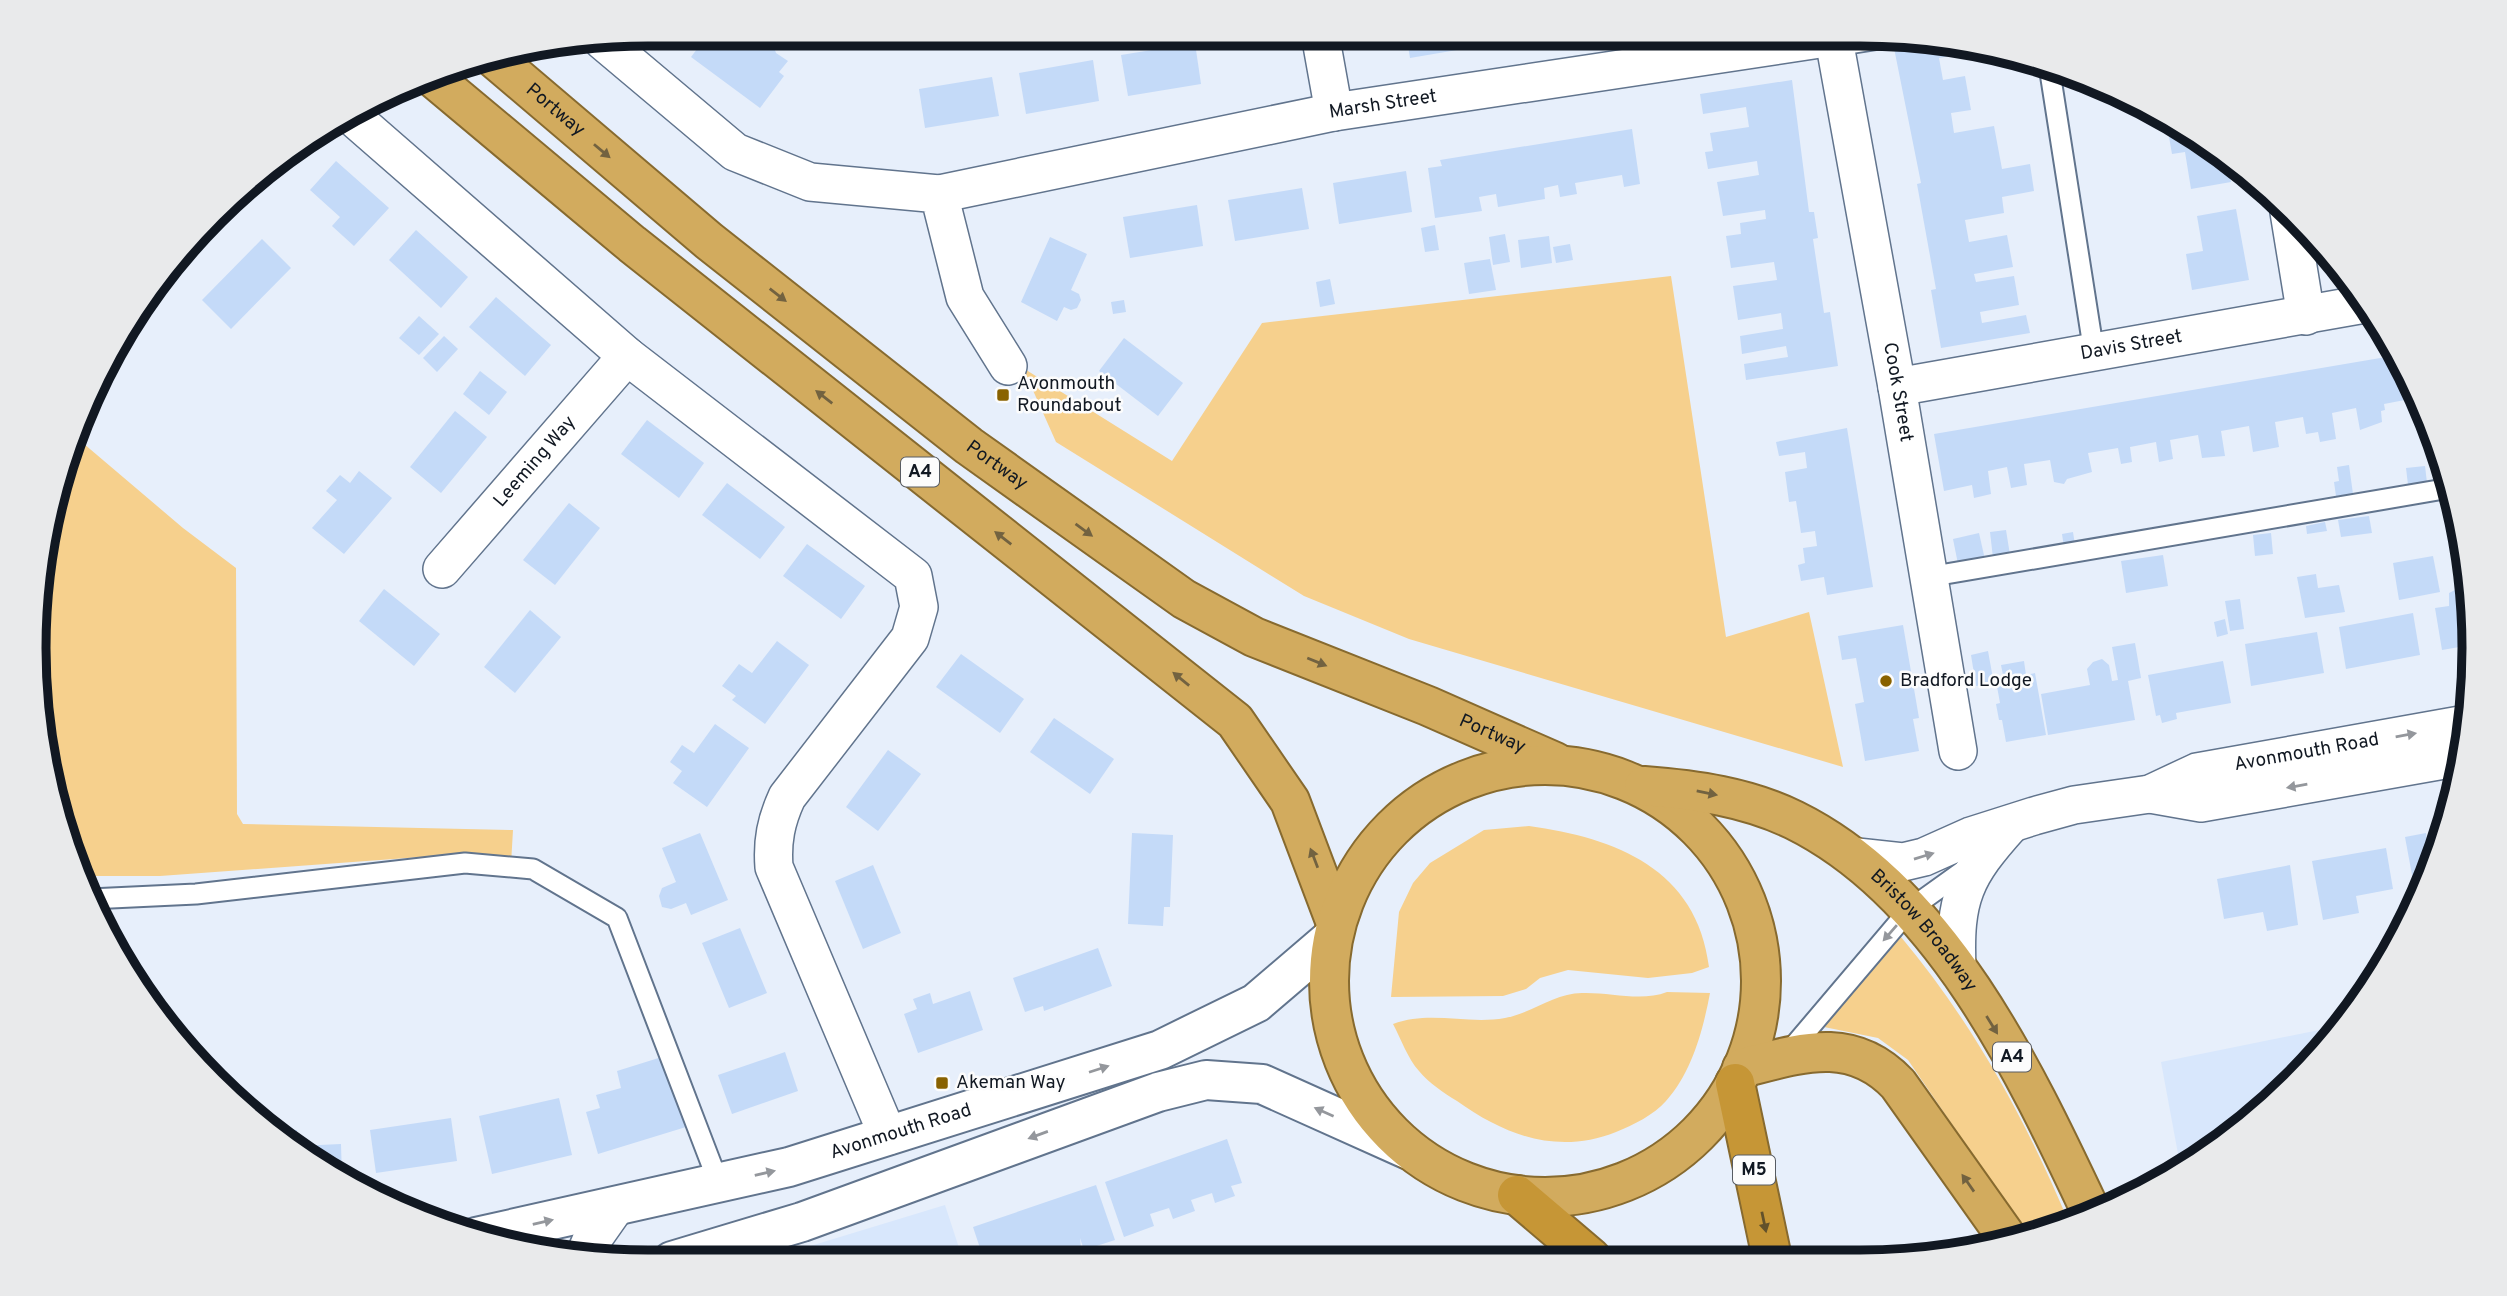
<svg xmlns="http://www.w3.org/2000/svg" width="2507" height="1296" viewBox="0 0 2507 1296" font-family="Overpass,sans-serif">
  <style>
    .built { fill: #d8e7fc }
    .green { fill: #f6d08d }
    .building { fill: #c4daf8 }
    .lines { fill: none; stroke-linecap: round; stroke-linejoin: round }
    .service-casing { stroke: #61748d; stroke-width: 23 }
    .minor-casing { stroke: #61748d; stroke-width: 40 }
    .secondary-casing { stroke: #61748d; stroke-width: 42 }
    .trunk-casing { stroke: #876a2f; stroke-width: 42 }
    .motorway-casing { stroke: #876a2f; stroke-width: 42 }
    .service { stroke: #fff; stroke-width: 19 }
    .minor { stroke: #fff; stroke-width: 37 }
    .secondary { stroke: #fff; stroke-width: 38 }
    .trunk { stroke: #d2ab5e; stroke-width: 38 }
    .motorway { stroke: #c69636; stroke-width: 38 }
    .oneway { fill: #726240 }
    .oneway2 { fill: #94979c }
    .oneway3 { fill: #62512b }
    .poi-dot { fill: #896200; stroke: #fcfcfc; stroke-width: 2.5 }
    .labels { text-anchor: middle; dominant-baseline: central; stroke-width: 5; stroke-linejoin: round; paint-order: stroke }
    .shield { fill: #fcfcfc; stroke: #585c63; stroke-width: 2 }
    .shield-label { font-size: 18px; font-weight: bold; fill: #111822 }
    .street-label { font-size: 19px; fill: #111822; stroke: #fcfcfc }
    .poi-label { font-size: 19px; fill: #111822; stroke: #fcfcfc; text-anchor: start }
    .rim { fill: none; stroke: #111822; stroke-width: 9 }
  </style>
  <rect width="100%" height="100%" fill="#e7effb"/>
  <g class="built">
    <polygon points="2339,1026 2321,1054 2201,1159 2181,1170 2161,1062"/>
    <polygon points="945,1205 963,1260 761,1261"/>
  </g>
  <g class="green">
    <polygon points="1671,276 1726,637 1809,612 1843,767 1409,639 1304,596 1056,442 1023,368 1172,461 1262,323"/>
    <polygon points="77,438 183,528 236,568 237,814 243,824 513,830 511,864 421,857 160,876 78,876 35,689 54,489"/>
    <path d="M1529,826C1616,838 1697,869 1709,967L1692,973L1648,978L1568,970L1540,978L1526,989L1503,996L1391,997L1399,912L1413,883L1430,863L1484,830Z"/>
    <path d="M1895,937H1901C1973,1023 2026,1120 2069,1223L2027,1234L1908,1060L1878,1038L1824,1027L1822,1021Z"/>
    <path d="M1667,992L1710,993C1703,1030 1692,1072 1666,1101C1654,1115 1633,1125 1616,1132C1558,1155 1506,1136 1457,1101C1444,1093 1429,1083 1419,1071C1408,1059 1401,1039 1393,1024C1431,1010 1467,1025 1505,1018C1532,1013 1555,993 1582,993C1610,992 1641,1002 1667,992Z"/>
  </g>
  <g class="building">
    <polygon points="661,33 689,33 677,47"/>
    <polygon points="709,33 757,33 765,39 762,42 772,41 776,53 788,61 779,72 784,76 760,108 691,57"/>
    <polygon points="1406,34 1540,34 1540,36 1410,58"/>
    <polygon points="1938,41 1961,45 1962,54 1939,58 1943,80 1965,76 1971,110 1951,113 1954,133 1994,126 2002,169 2030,164 2034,191 2002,197 2004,213 1965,220 1969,242 2007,235 2013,267 1974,274 1976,282 2014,276 2019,305 1980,312 1982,323 2026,315 2030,333 1941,348 1931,290 1936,289 1917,184 1921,183 1894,48"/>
    <polygon points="1195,43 1201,84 1128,96 1121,55"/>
    <polygon points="1093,60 1099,101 1026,114 1019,73"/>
    <polygon points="992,77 999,116 925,128 919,89"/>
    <polygon points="1792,80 1809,212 1814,212 1818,238 1813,239 1824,313 1830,312 1838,366 1746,380 1744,364 1788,357 1786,346 1742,354 1740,336 1783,329 1781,313 1738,320 1733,286 1777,280 1774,262 1731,268 1726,236 1741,234 1740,223 1766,219 1765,210 1723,216 1717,182 1759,175 1758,169 1757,161 1708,169 1705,152 1713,151 1710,133 1749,127 1746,107 1703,114 1700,94"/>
    <polygon points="2180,127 2226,156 2231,182 2191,189 2185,152 2172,154 2169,137 2181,135"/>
    <polygon points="1632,129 1640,184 1624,187 1622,175 1575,183 1577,194 1560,197 1558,185 1544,188 1545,199 1498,207 1496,194 1479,197 1482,211 1435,218 1428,168 1442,166 1440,160"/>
    <polygon points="336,161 389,208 354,246 332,226 340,217 310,190"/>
    <polygon points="1406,171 1412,212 1339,224 1333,183"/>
    <polygon points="1302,188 1309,229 1235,241 1228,200"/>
    <polygon points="1197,205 1203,246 1130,258 1123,217"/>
    <polygon points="2236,209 2249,280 2192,290 2186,254 2203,251 2197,216"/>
    <polygon points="1435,225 1439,250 1425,252 1421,228"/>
    <polygon points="416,230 468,277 441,308 389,260"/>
    <polygon points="1505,234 1510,262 1493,265 1489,237"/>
    <polygon points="1549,236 1552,263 1521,268 1518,240"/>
    <polygon points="1050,237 1087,254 1071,290 1079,294 1081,300 1077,308 1071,310 1064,307 1057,321 1021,302"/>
    <polygon points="262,239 291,268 231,329 202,300"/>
    <polygon points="1570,244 1573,260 1556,263 1553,247"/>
    <polygon points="1490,259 1496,290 1469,294 1464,263"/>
    <polygon points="1330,279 1335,304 1320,307 1316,282"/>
    <polygon points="151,291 159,299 131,328 128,325 137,307"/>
    <polygon points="496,297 551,345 525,376 469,327"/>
    <polygon points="1124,300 1126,312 1113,314 1111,302"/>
    <polygon points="419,316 439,334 419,355 399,338"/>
    <polygon points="444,336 458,349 437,372 423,358"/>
    <polygon points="1124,338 1183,383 1158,416 1099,371"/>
    <polygon points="2398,355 2425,414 2413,416 2410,399 2384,404 2385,410 2381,411 2382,422 2360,430 2356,408 2332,413 2336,439 2320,442 2318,432 2306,434 2303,417 2275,422 2279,447 2253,452 2249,426 2221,431 2225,456 2202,458 2198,435 2170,440 2173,459 2159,462 2156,442 2130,447 2132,462 2121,464 2118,448 2088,453 2092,472 2067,479 2064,484 2054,482 2050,460 2024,464 2027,485 2011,488 2007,467 1988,471 1991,494 1974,498 1972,485 1944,491 1934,434"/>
    <polygon points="480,371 507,392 489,415 463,394"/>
    <polygon points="455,411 487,437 441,493 410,467"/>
    <polygon points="647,420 704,463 679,498 621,454"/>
    <polygon points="1847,428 1873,587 1827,595 1824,577 1801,581 1798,565 1805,563 1803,548 1817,546 1815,531 1801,533 1796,501 1789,502 1785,472 1807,468 1805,452 1779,456 1776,442"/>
    <polygon points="2349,465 2353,494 2336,496 2334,482 2339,481 2337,467"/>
    <polygon points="2425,466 2428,491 2409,493 2406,468"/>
    <polygon points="359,471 392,498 344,554 312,528 337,500 326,491 340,475 350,483"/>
    <polygon points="727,483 785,527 760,559 702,515"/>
    <polygon points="569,503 600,528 555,585 523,560"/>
    <polygon points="2369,516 2372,533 2341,537 2338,520"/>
    <polygon points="2325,522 2327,531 2307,534 2306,526"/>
    <polygon points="2006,530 2010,555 1993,558 1990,532"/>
    <polygon points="2073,532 2075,545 2064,547 2062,534"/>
    <polygon points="1979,533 1986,564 1959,569 1953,539"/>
    <polygon points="2271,533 2273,554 2255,556 2253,535"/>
    <polygon points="807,544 865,586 841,619 783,576"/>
    <polygon points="2163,555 2168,586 2126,593 2121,561"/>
    <polygon points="2433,556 2440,592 2399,600 2393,563"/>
    <polygon points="2316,574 2318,588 2339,585 2345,612 2305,618 2297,577"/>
    <polygon points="384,589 440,634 414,666 359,621"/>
    <polygon points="2455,590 2467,594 2470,602 2471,645 2442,650 2435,608 2449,606 2449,593"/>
    <polygon points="2240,599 2244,629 2230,631 2225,601"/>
    <polygon points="530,610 561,637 515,693 484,667"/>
    <polygon points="2413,613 2420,655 2346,669 2339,627"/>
    <polygon points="2225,619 2228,634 2217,637 2214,622"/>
    <polygon points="1903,625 1919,718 1913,719 1919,751 1865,761 1855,704 1864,702 1856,658 1842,660 1838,636"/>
    <polygon points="2317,632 2324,673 2251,686 2245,644"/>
    <polygon points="777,641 809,665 765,724 732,700 736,696 722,686 739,664 752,673"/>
    <polygon points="2135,643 2141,678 2128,681 2135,720 2048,735 2041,694 2090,685 2087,669 2093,662 2102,659 2109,665 2112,681 2118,680 2112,647"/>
    <polygon points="1988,651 1994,684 1976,686 1971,655"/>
    <polygon points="961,654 1024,699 1000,733 936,687"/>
    <polygon points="2024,661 2026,675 2035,673 2046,735 2006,742 2002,720 1999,720 1996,704 2000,703 1996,681 2004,680 2001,665"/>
    <polygon points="2223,661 2231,703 2176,713 2177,719 2162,723 2160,715 2156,716 2148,675"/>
    <polygon points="1054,718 1114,759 1090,794 1030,752"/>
    <polygon points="715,724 749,748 707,807 673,783 682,771 670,762 682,745 694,753"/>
    <polygon points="888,750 921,774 878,831 846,807"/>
    <polygon points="700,833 728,900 691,915 686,903 671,909 662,907 659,896 662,888 676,882 662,848"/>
    <polygon points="1132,833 1173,835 1170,907 1164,907 1163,926 1128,924"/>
    <polygon points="2426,833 2427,841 2441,839 2417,902 2405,837"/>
    <polygon points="2386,848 2393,889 2356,896 2359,913 2323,920 2312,861"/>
    <polygon points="873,865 901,933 863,949 835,881"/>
    <polygon points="2290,865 2298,925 2267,931 2263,912 2224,919 2217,879"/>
    <polygon points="740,928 767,993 729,1008 702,943"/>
    <polygon points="1098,948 1112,986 1044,1011 1043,1006 1025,1012 1013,978"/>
    <polygon points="970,991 983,1030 918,1053 904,1014 917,1009 913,999 930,993 933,1004"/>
    <polygon points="785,1052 798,1091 732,1114 718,1075"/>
    <polygon points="665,1056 686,1127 598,1154 586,1112 600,1108 596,1095 621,1088 617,1071"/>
    <polygon points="559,1098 572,1155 492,1174 479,1116"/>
    <polygon points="451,1118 457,1161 376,1173 370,1130"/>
    <polygon points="297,1130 298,1146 341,1144 342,1178 269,1131"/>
    <polygon points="1227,1139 1242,1183 1231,1186 1235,1196 1215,1203 1212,1193 1191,1200 1195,1211 1173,1219 1169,1208 1150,1214 1154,1226 1124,1237 1105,1182"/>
    <polygon points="1096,1185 1115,1240 1084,1250 1080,1238 1081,1249 1049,1260 1042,1260 1039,1253 1017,1260 984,1260 973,1227"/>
    <polygon points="930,1248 934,1260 894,1261 894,1260"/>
  </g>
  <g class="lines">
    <defs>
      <g id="service">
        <polyline points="1629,34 1634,66"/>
        <polyline points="1835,46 1905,35"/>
        <polyline points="2049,66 2094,353"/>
        <polyline points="1928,577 2450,488"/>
        <polyline points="90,899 196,894 465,863 533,869 617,918 719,1184"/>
        <polyline points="1787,1054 1910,909 1970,866"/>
      </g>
      <g id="minor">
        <polyline points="1320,34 1334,112"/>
        <path id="s1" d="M1833,34L1897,387L1958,751"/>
        <polyline points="603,41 735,152 810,182 939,194 965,297 1008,366"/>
        <path d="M354,118L627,356L913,576L919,607L910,638L787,797C776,821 772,841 774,867L888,1136"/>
        <path id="s2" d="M939,194L1334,112L1833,37"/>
        <polyline points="2289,212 2306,316"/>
        <path id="s3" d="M1897,387L2365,304"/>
        <path id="s4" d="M442,569L627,356"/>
        <polyline points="2150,794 2201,803 2461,757"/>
        <path id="s5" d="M1857,857L1903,862L1924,857L1971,836L2034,816L2074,805L2150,794L2197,772L2466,724"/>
        <path d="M1957,968C1954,898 1964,876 2011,824"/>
        <polyline points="584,1257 590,1243 616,1206"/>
      </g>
      <g id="secondary">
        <path id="s6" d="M476,1237L789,1167L1160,1050L1256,1003L1332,938"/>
        <polyline points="672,1261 802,1222 1158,1092 1206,1080 1262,1084 1409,1150"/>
      </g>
      <g id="trunk">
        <path id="s7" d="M495,59L709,241L969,446L1184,599L1254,637L1428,706L1555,762"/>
        <polyline points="431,76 632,244 1235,721 1290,801 1336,923"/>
        <circle cx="1545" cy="981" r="216"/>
        <path id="s8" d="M1644,786C1696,790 1747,797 1794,820C1942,893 2026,1074 2093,1216"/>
        <path d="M1742,1068C1801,1053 1851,1035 1898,1084L2008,1239"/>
      </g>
      <g id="motorway">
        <polyline points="1735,1083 1772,1258"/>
        <polyline points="1517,1195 1591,1258"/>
      </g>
    </defs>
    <use href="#service" class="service-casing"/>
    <use href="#minor" class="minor-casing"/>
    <use href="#secondary" class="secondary-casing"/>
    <use href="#trunk" class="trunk-casing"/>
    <use href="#motorway" class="motorway-casing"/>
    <use href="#service" class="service"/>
    <use href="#minor" class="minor"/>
    <use href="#secondary" class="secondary"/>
    <use href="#trunk" class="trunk"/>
    <use href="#motorway" class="motorway"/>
  </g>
  <defs><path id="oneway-solid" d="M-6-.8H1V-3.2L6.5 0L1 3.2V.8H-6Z" transform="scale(1.75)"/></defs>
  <g class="oneway">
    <use href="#oneway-solid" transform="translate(602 151) rotate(40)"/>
    <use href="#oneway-solid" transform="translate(778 295) rotate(38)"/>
    <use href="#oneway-solid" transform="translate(824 397) rotate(-142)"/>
    <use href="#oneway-solid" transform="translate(1084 530) rotate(36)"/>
    <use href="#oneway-solid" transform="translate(1003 538) rotate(-142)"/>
    <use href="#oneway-solid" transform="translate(1317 662) rotate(22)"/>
    <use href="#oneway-solid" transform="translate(1181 679) rotate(-141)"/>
    <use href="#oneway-solid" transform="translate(1707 793) rotate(11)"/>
    <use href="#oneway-solid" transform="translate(1314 858) rotate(-111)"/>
    <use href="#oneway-solid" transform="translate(1992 1025) rotate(58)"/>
    <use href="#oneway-solid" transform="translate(1968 1183) rotate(-125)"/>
  </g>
  <g class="oneway2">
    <use href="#oneway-solid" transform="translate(2406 735) rotate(-10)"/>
    <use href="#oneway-solid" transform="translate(2297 786) rotate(170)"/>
    <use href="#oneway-solid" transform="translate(1924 856) rotate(-17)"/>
    <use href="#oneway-solid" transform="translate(1890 933) rotate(131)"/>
    <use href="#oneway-solid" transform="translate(1099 1069) rotate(-18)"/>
    <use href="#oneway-solid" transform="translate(1324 1112) rotate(-156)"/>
    <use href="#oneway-solid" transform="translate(1038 1135) rotate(160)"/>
    <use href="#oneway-solid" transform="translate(765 1173) rotate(-13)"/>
    <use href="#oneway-solid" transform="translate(543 1222) rotate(-13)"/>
  </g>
  <use class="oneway3" href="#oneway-solid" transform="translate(1764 1222) rotate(78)"/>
  <g class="poi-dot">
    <rect x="996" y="388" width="14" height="14" rx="3.5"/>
    <circle cx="1886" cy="681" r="7"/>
    <rect x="935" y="1076" width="14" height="14" rx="3.5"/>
  </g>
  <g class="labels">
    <g class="shield">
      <rect x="901" y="457.5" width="38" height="29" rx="5"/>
      <rect x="1993" y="1042.5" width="38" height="29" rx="5"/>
      <rect x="1733" y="1155.5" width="42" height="29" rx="5"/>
    </g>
    <g class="shield-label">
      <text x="920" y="472">A4</text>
      <text x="2012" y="1057">A4</text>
      <text x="1754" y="1170">M5</text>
    </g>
    <g class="street-label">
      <text stroke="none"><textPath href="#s2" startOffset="453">Marsh Street</textPath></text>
      <text stroke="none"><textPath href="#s7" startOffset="79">Portway</textPath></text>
      <text stroke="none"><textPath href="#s3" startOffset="238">Davis Street</textPath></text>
      <text stroke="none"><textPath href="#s1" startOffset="364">Cook Street</textPath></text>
      <text stroke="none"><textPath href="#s4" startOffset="142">Leeming Way</textPath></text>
      <text stroke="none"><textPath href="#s7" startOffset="646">Portway</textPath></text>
      <text stroke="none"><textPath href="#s7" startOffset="1213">Portway</textPath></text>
      <text stroke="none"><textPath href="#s5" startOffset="467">Avonmouth Road</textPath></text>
      <text stroke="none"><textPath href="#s8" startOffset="327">Bristow Broadway</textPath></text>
      <text stroke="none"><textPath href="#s6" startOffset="438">Avonmouth Road</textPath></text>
    </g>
    <g class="poi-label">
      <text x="1017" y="384">Avonmouth<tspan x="1017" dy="22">Roundabout</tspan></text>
      <text x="1900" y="681">Bradford Lodge</text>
      <text x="956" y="1083">Akeman Way</text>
    </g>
  </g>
  <path d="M0 0H2507V1296H0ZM648 46H1860A602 602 0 0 1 2462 648V648A602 602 0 0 1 1860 1250H648A602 602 0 0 1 46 648V648A602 602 0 0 1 648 46Z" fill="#e9eaeb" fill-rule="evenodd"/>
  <path class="rim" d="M648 46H1860A602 602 0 0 1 2462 648V648A602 602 0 0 1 1860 1250H648A602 602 0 0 1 46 648V648A602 602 0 0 1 648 46Z"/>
</svg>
